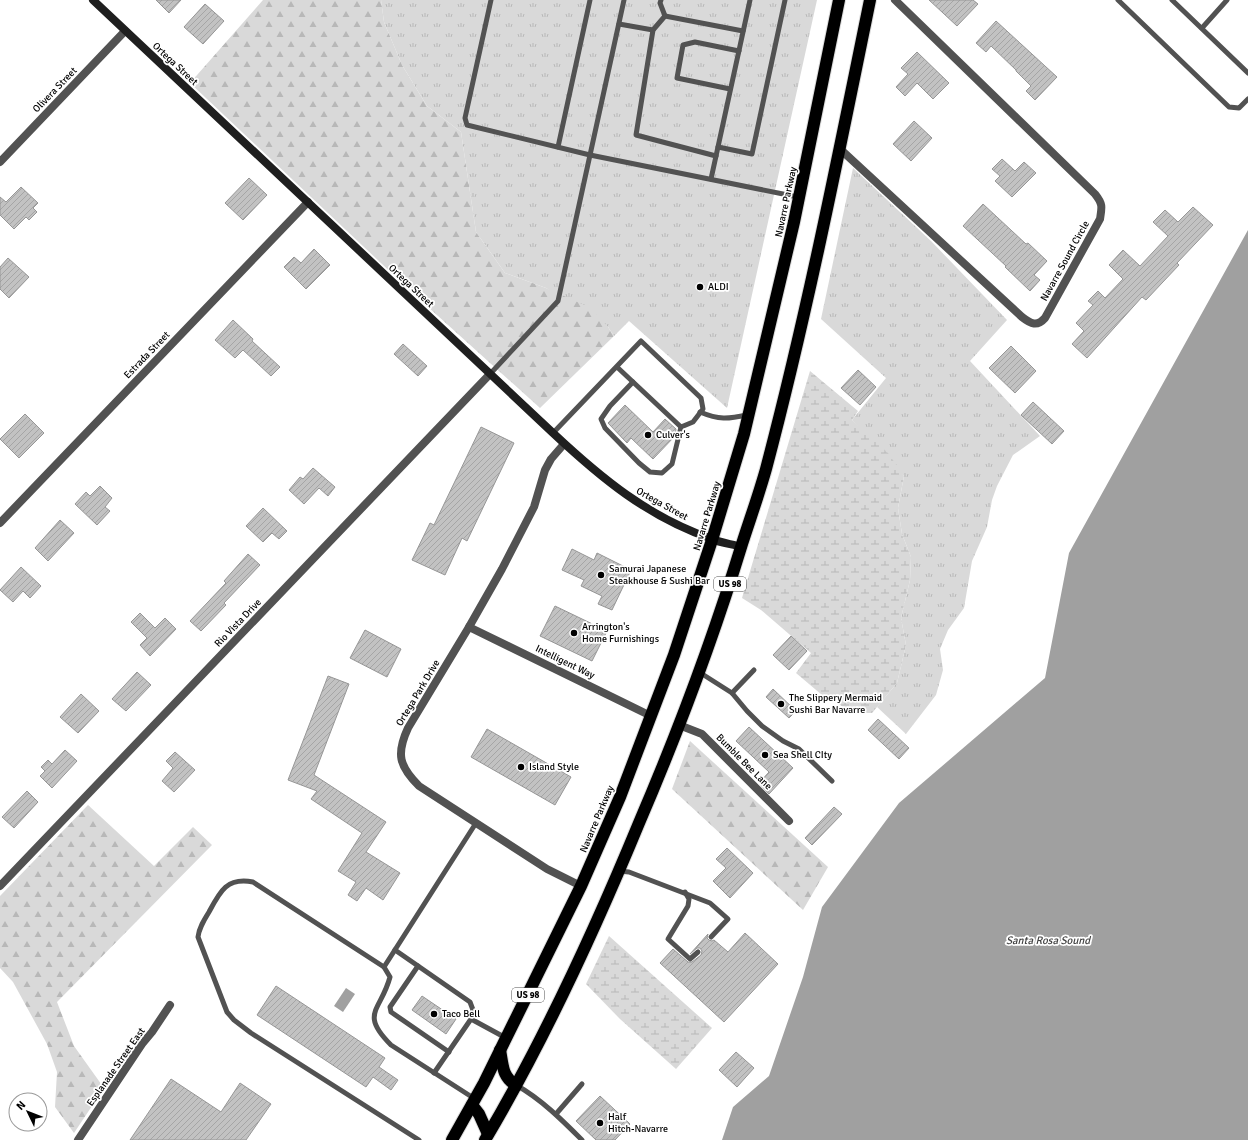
<svg xmlns="http://www.w3.org/2000/svg" width="1248" height="1140" viewBox="0 0 1248 1140" font-family="Signika,sans-serif">
  <style>
    .grass { fill: url(#grass-tufts) }
    .forest { fill: url(#forest-firs) }
    .wetland { fill: url(#wetland-marsh) }
    .water { fill: #a0a0a0 }
    .building { fill: url(#building-hatch); stroke: #969696 }
    .lines { fill: none; stroke-linecap: round; stroke-linejoin: round }
    .highway-casing { stroke: #dbdbdb; stroke-width: 14 }
    .lane { stroke: #525252; stroke-width: 5 }
    .street { stroke: #525252; stroke-width: 8 }
    .secondary { stroke: #1f1f1f; stroke-width: 8 }
    .highway { stroke: #000; stroke-width: 12 }
    .poi-dot { fill: #000; stroke: #fff; stroke-width: 1.5 }
    .labels { text-anchor: middle; dominant-baseline: central; stroke-width: 3.5; stroke-linejoin: round; paint-order: stroke }
    .shield { fill: #fff; stroke: #4c4c4c; stroke-width: 1 }
    .shield-label { font-size: 9px; font-weight: bold; fill: #000 }
    .street-label { font-size: 10px; fill: #000; stroke: #fff }
    .poi-label { font-size: 10px; fill: #000; stroke: #fff; text-anchor: start }
    .water-label { font-size: 11px; font-style: italic; fill: #414141; stroke: #fff }
  </style>
  <defs>
    <pattern id="grass-tufts" width="24" height="20" patternUnits="userSpaceOnUse"><rect width="24" height="20" fill="#d9d9d9"/><path d="M3 7l-1-3M5 7V3M7 7l1-3M15 17l-1-3M17 17v-4M19 17l1-3" fill="none" stroke="#b8b8b8"/></pattern>
    <pattern id="forest-firs" width="22" height="20" patternUnits="userSpaceOnUse"><rect width="22" height="20" fill="#d9d9d9"/><path d="M5 1l3.5 6h-7zM16 11l3.5 6h-7z" fill="#b8b8b8"/></pattern>
    <pattern id="wetland-marsh" width="20" height="14" patternUnits="userSpaceOnUse"><rect width="20" height="14" fill="#d9d9d9"/><path d="M1 5h8M5 5V1M11 12h8M15 12V8" fill="none" stroke="#b8b8b8"/></pattern>
    <pattern id="building-hatch" width="6" height="6" patternUnits="userSpaceOnUse"><rect width="6" height="6" fill="#c2c2c2"/><path d="M-1 1l2-2M0 6l6-6M5 7l2-2" fill="none" stroke="#a5a5a5"/></pattern>
  </defs>
  <rect width="100%" height="100%" fill="#fff"/>
  <g class="grass">
    <polygon points="381,0 817,0 727,408 629,321 614,336 608,327 546,288 505,273 476,232 461,132 427,106 402,65 384,22"/>
    <polygon points="853,168 931,241 1007,320 970,361 1040,436 1013,455 997,486 992,500 987,527 972,561 964,608 948,630 940,649 943,670 936,695 906,734 877,707 897,683 906,645 901,618 910,580 911,557 902,534 898,508 904,476 852,420 886,378 821,319"/>
  </g>
  <g class="forest">
    <polygon points="263,0 381,0 384,22 402,65 427,106 461,132 476,232 505,273 546,288 591,308 608,327 614,336 540,408 417,297 190,83"/>
    <polygon points="690,741 828,867 803,910 672,789"/>
    <polygon points="88,805 154,866 193,827 212,845 57,1002 74,1046 104,1088 74,1133 55,1107 57,1072 47,1044 13,982 0,968 0,896"/>
  </g>
  <g class="wetland">
    <polygon points="810,371 858,411 852,420 888,453 904,476 898,508 902,534 911,557 910,580 901,618 906,645 897,683 872,713 854,713 822,695 796,673 811,653 761,610 742,598"/>
    <polygon points="609,936 712,1028 676,1069 620,1019 586,984"/>
  </g>
  <g class="water">
    <polygon points="1248,230 1248,1140 722,1140 733,1107 769,1076 803,977 822,907 899,803 1045,678 1069,553"/>
    <polygon points="346,988 355,994 343,1012 334,1006"/>
  </g>
  <g class="building">
    <polygon points="156,0 181,0 169,13"/>
    <polygon points="929,0 973,0 978,4 957,26"/>
    <polygon points="205,4 224,21 203,44 184,27"/>
    <polygon points="996,21 1057,77 1035,100 1026,91 1031,86 1016,71 1016,70 991,46 986,52 976,43"/>
    <polygon points="917,52 949,83 933,99 917,83 905,96 896,87 908,74 901,68"/>
    <polygon points="914,121 932,138 911,161 893,144"/>
    <polygon points="1002,159 1015,171 1024,162 1036,173 1012,197 995,181 1000,176 992,169"/>
    <polygon points="249,178 267,195 243,220 225,203"/>
    <polygon points="21,187 38,203 33,208 37,212 29,220 26,217 14,229 0,215 0,197 6,202"/>
    <polygon points="983,204 1026,244 1028,243 1047,261 1034,275 1040,280 1030,291 1005,267 1006,266 963,226"/>
    <polygon points="1193,207 1213,225 1177,263 1179,265 1146,300 1142,297 1087,358 1072,344 1084,331 1076,323 1093,305 1088,301 1098,291 1105,298 1123,279 1109,265 1123,250 1140,266 1168,236 1153,222 1165,210 1178,222"/>
    <polygon points="314,249 330,265 306,289 284,267 294,257 301,263"/>
    <polygon points="8,258 29,277 9,298 0,289 0,267"/>
    <polygon points="233,320 253,339 252,341 280,367 271,376 243,350 235,358 215,340"/>
    <polygon points="403,344 427,366 418,376 394,354"/>
    <polygon points="1011,346 1036,371 1015,393 989,368"/>
    <polygon points="858,370 876,387 860,405 841,388"/>
    <polygon points="1033,402 1064,431 1052,444 1021,415"/>
    <polygon points="625,405 653,432 665,419 676,429 675,436 653,459 631,438 627,443 608,423"/>
    <polygon points="25,414 44,433 19,458 0,439"/>
    <polygon points="481,427 514,443 467,541 462,538 445,575 412,560 430,523 434,525"/>
    <polygon points="313,468 335,487 328,496 319,488 304,504 289,490 300,477 303,479"/>
    <polygon points="100,486 112,498 105,507 110,511 97,525 75,504 86,492 90,496"/>
    <polygon points="263,508 287,531 279,539 272,533 263,542 246,526"/>
    <polygon points="60,520 74,533 48,561 35,548"/>
    <polygon points="572,549 594,560 597,553 631,570 612,610 598,604 602,596 581,586 584,580 562,570"/>
    <polygon points="248,554 260,565 224,603 226,605 201,631 190,621 226,583 224,581"/>
    <polygon points="21,567 41,586 30,598 23,591 13,602 0,590"/>
    <polygon points="555,606 607,631 592,661 540,636"/>
    <polygon points="140,613 155,628 165,618 176,629 150,656 140,645 147,638 131,622"/>
    <polygon points="365,630 401,649 387,677 350,658"/>
    <polygon points="791,636 807,651 789,670 773,655"/>
    <polygon points="137,672 151,685 126,711 112,699"/>
    <polygon points="328,676 349,684 314,775 386,822 366,852 400,873 383,900 366,888 357,901 348,895 356,882 338,871 362,833 311,799 317,791 288,780"/>
    <polygon points="773,689 796,711 789,718 766,697"/>
    <polygon points="81,694 99,711 78,733 60,717"/>
    <polygon points="878,719 909,748 899,759 868,730"/>
    <polygon points="749,727 793,768 769,794 759,783 769,772 736,741"/>
    <polygon points="487,729 571,777 555,805 471,757"/>
    <polygon points="65,750 77,761 52,788 40,776 45,771 41,767 48,760 52,764"/>
    <polygon points="175,752 195,770 174,792 162,781 173,768 166,761"/>
    <polygon points="27,791 38,802 14,828 2,817"/>
    <polygon points="834,807 842,814 812,845 805,838"/>
    <polygon points="727,848 753,873 730,898 713,881 726,868 716,859"/>
    <polygon points="745,933 778,964 724,1022 660,963 673,949 688,962 692,962 701,955 702,951 700,948 697,948 690,954 708,934 707,938 709,940 712,941 714,940 728,952"/>
    <polygon points="276,986 385,1058 379,1067 398,1080 391,1090 373,1077 366,1087 257,1015"/>
    <polygon points="422,996 456,1019 446,1034 412,1010"/>
    <polygon points="736,1052 754,1068 737,1087 719,1070"/>
    <polygon points="171,1079 221,1112 240,1083 271,1104 246,1140 130,1140"/>
    <polygon points="600,1096 630,1124 615,1140 596,1140 576,1121"/>
  </g>
  <g class="lines">
    <defs>
      <g id="highway">
        <path d="M500,1050C503,1065 502,1077 516,1085"/>
        <polyline points="472,1105 479,1114 488,1134"/>
        <polyline points="452,1140 484,1083 581,886 620,797 674,655 712,540 744,434 794,222 839,0"/>
        <path d="M485,1140C545,1039 594,932 639,823C678,732 713,639 742,544C750,519 759,494 766,469C807,314 838,157 870,0"/>
      </g>
    </defs>
    <use href="#highway" class="highway-casing"/>
    <g class="lane">
      <polyline points="491,0 465,118 467,125 590,155 798,197"/>
      <polyline points="661,0 660,3 665,16"/>
      <polyline points="1118,0 1229,107 1239,108 1248,99"/>
      <polyline points="1172,0 1248,73"/>
      <polyline points="665,16 653,30 636,135 716,156"/>
      <polyline points="665,16 743,31"/>
      <polyline points="619,24 653,30"/>
      <polyline points="1202,28 1227,0"/>
      <polyline points="730,89 677,78 683,45 695,42 739,51"/>
      <polyline points="558,147 590,0"/>
      <polyline points="718,147 752,154 785,0"/>
      <polyline points="711,179 750,0"/>
      <polyline points="490,374 558,301 624,0"/>
      <polyline points="633,382 610,406 601,419 605,428 639,463 650,472 662,473 672,464 681,427"/>
      <path d="M700,412C719,420 728,419 747,415"/>
      <polyline points="553,433 641,341 701,398 703,409 693,422 681,427 617,367"/>
      <polyline points="699,672 732,693 747,711 762,726 783,741 799,749 832,781"/>
      <polyline points="732,693 754,670"/>
      <polyline points="619,871 629,872 710,903 728,919 711,937"/>
      <polyline points="685,892 689,899 688,906 668,939 690,959 698,952"/>
      <polyline points="395,950 470,1002 473,1010 471,1019"/>
      <polyline points="418,966 390,1007 391,1012 449,1052"/>
      <path d="M384,967L253,882C227,877 220,891 209,912C204,920 199,928 198,937L227,1012L234,1020L251,1033L419,1140"/>
      <polyline points="434,1073 471,1019 506,1038"/>
      <path d="M516,1085C541,1099 562,1120 582,1140"/>
      <path d="M475,1099L391,1045C359,1013 381,1011 390,977L384,967L476,823"/>
      <polyline points="556,1114 582,1084"/>
    </g>
    <g class="street">
      <path d="M839,148L1022,317C1031,324 1037,327 1045,318L1100,219C1102,207 1103,204 1095,194L895,0"/>
      <polyline points="0,162 125,31"/>
      <path d="M564,444L551,459L545,470L534,507L502,569L469,627L408,728C396,754 399,766 419,786L547,869L581,886"/>
      <polyline points="0,523 308,202"/>
      <polyline points="469,627 651,716"/>
      <polyline points="679,725 702,734 789,821"/>
      <polyline points="0,886 490,374"/>
      <polyline points="78,1140 142,1044 152,1032 170,1005"/>
    </g>
    <path class="secondary" d="M93,0L553,433C601,478 648,517 712,539C721,543 732,544 742,547"/>
    <use href="#highway" class="highway"/>
  </g>
  <g class="poi-dot">
    <circle cx="700" cy="287" r="4"/>
    <circle cx="648" cy="435" r="4"/>
    <circle cx="601" cy="575" r="4"/>
    <circle cx="574" cy="633" r="4"/>
    <circle cx="781" cy="704" r="4"/>
    <circle cx="765" cy="755" r="4"/>
    <circle cx="521" cy="767" r="4"/>
    <circle cx="434" cy="1014" r="4"/>
    <circle cx="600" cy="1123" r="4"/>
  </g>
  <g class="labels">
    <g class="shield">
      <rect x="714" y="577" width="32" height="14" rx="3"/>
      <rect x="512" y="988" width="32" height="14" rx="3"/>
    </g>
    <g class="shield-label">
      <text x="730" y="584">US 98</text>
      <text x="528" y="995">US 98</text>
    </g>
    <g class="street-label">
      <text transform="translate(175 64) rotate(43)">Ortega Street</text>
      <text transform="translate(55 90) rotate(-46)">Olivera Street</text>
      <text transform="translate(786 202) rotate(-78)">Navarre Parkway</text>
      <text transform="translate(1065 261) rotate(-61)">Navarre Sound Circle</text>
      <text transform="translate(411 286) rotate(43)">Ortega Street</text>
      <text transform="translate(147 355) rotate(-46)">Estrada Street</text>
      <text transform="translate(662 504) rotate(29)">Ortega Street</text>
      <text transform="translate(707 516) rotate(-73)">Navarre Parkway</text>
      <text transform="translate(238 623) rotate(-46)">Rio Vista Drive</text>
      <text transform="translate(565 662) rotate(26)">Intelligent Way</text>
      <text transform="translate(418 693) rotate(-59)">Ortega Park Drive</text>
      <text transform="translate(744 762) rotate(45)">Bumble Bee Lane</text>
      <text transform="translate(597 819) rotate(-67)">Navarre Parkway</text>
      <text transform="translate(116 1067) rotate(-55)">Esplanade Street East</text>
    </g>
    <g class="poi-label">
      <text x="708" y="287">ALDI</text>
      <text x="656" y="435">Culver's</text>
      <text x="609" y="569">Samurai Japanese<tspan x="609" dy="12">Steakhouse &amp; Sushi Bar</tspan></text>
      <text x="582" y="627">Arrington's<tspan x="582" dy="12">Home Furnishings</tspan></text>
      <text x="789" y="698">The Slippery Mermaid<tspan x="789" dy="12">Sushi Bar Navarre</tspan></text>
      <text x="773" y="755">Sea Shell CIty</text>
      <text x="529" y="767">Island Style</text>
      <text x="442" y="1014">Taco Bell</text>
      <text x="608" y="1117">Half<tspan x="608" dy="12">Hitch-Navarre</tspan></text>
    </g>
    <g class="water-label">
      <text x="1048" y="940">Santa Rosa Sound</text>
    </g>
  </g>
  <g transform="translate(28 1112) rotate(313)"><circle r="19" fill="#ffffff" stroke="#999999"/>
  <path d="M0-3L7 15L0 10L-7 15Z" fill="#000000"/>
  <text y="-6" font-size="11" font-weight="bold" text-anchor="middle" fill="#000000">N</text>
  </g>
</svg>
